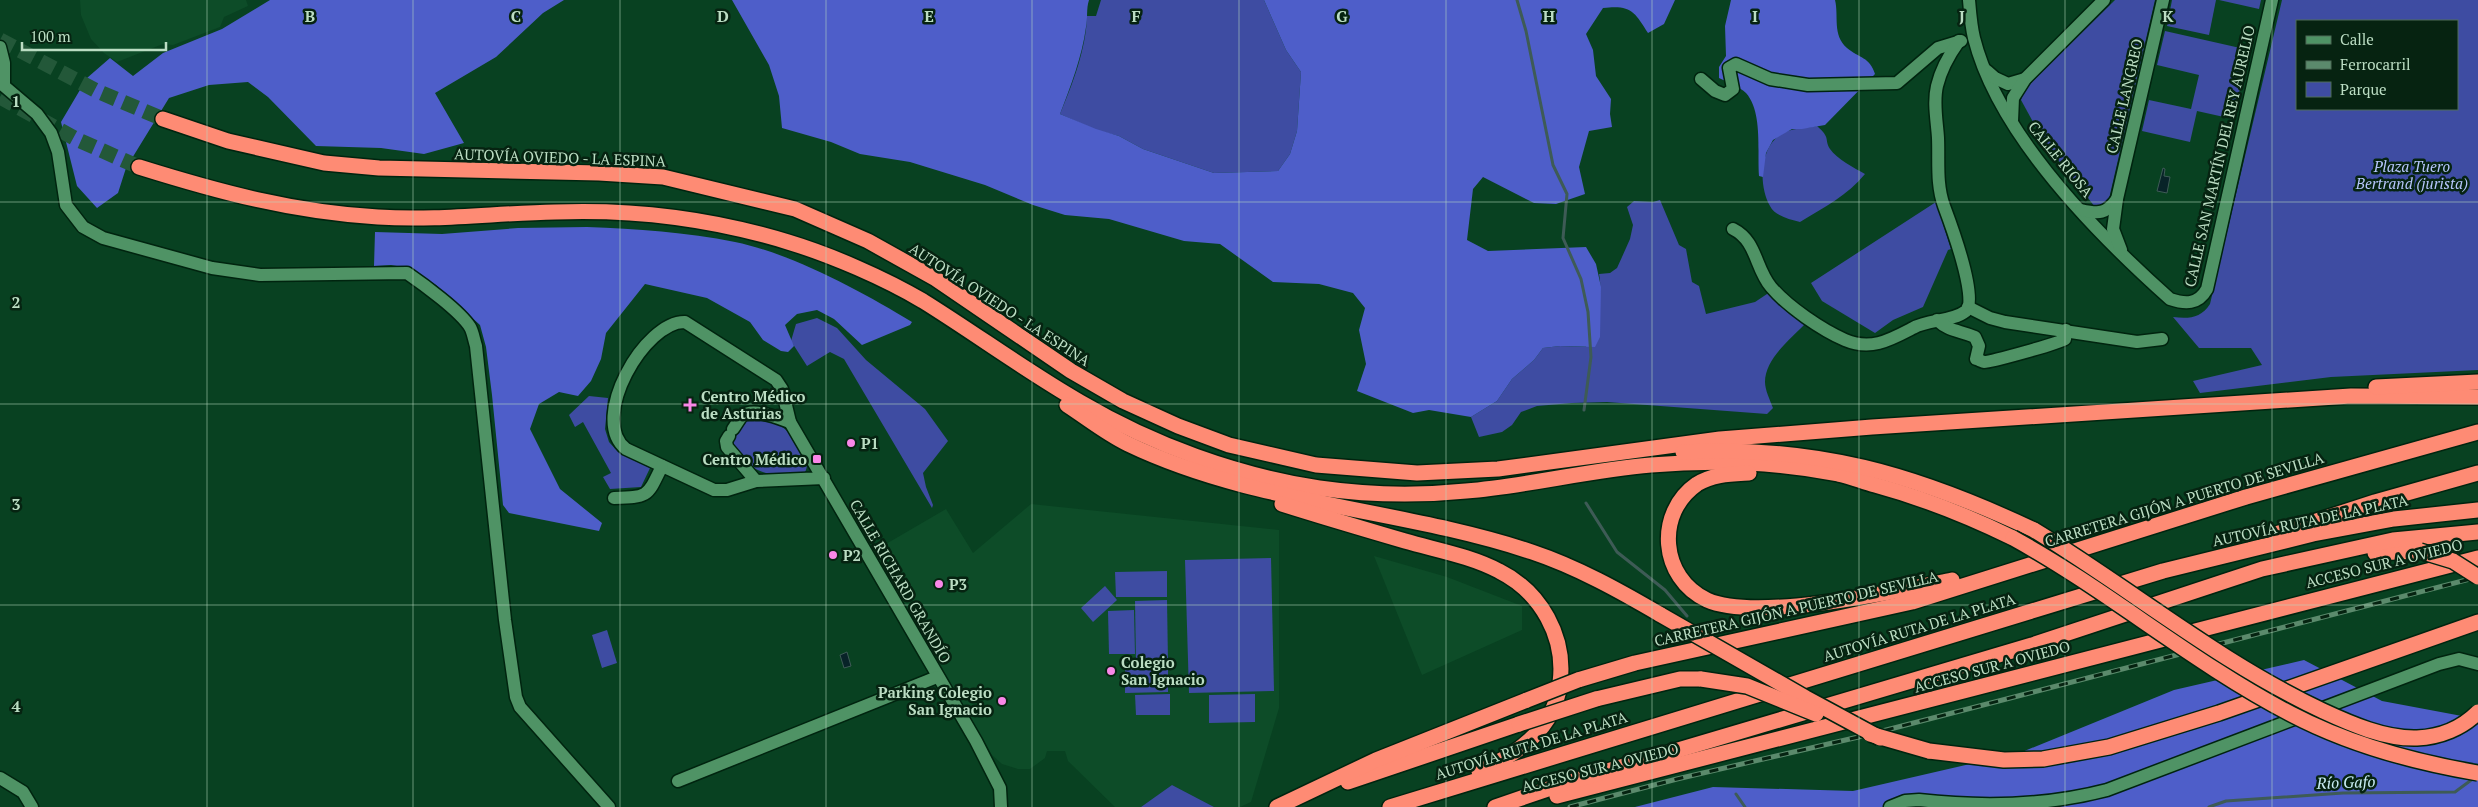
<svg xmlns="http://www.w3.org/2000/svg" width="2478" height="807" viewBox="0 0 2478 807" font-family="'PT Serif',serif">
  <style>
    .built { fill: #0d4c28 }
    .green { fill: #3e4ca2; fill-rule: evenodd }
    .forest { fill: #4e5ec9 }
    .water { fill: #082328; stroke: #3e5b56 }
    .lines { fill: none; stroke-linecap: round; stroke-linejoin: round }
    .stream { stroke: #3e5b56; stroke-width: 3 }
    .highway-tunnel { stroke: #235839; stroke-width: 15; stroke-dasharray: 15 8; stroke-linecap: butt }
    .minor-casing { stroke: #00240f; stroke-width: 15 }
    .highway-casing { stroke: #00240f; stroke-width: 18 }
    .minor { stroke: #4f9365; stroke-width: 12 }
    .highway { stroke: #fe8b74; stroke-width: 15 }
    .rail-casing { stroke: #5b8a6c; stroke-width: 5 }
    .rail { stroke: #062311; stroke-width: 3; stroke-dasharray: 9; stroke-linecap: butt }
    .highway-bridge-casing { stroke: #00240f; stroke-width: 18; stroke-linecap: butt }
    .highway-bridge { stroke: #fe8b74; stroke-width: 15 }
    .grid { fill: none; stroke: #bbddc3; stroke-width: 1; stroke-opacity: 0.55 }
    .poi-dot { fill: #f987e8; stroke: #062311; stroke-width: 2 }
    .labels { text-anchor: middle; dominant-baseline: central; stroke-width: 5; stroke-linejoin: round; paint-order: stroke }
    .street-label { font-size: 15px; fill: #bbddc3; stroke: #062311 }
    .park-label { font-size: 15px; font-style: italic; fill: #b7c6fc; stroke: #062311 }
    .poi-label { font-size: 15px; font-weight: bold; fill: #bbddc3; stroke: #062311; text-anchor: start }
    .water-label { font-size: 16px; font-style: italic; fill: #c8ecf4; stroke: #062311 }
    .grid-label { font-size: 16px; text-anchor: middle; font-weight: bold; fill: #bbddc3; stroke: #062311; stroke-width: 5; stroke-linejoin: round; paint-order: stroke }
  </style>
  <rect width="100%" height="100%" fill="#084121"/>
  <g class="built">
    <polygon points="80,0 246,0 248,6 224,17 220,27 173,45 163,44 117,62 104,53 91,39 81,15"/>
    <polygon points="1031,504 1279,530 1279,708 1251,802 1240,807 1214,807 1172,785 1141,807 1115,807 1068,761 1065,751 1047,751 1045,758 1030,769 1018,769 1002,764 992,755 874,551 946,509 973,553"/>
    <polygon points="1374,556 1447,577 1522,606 1522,630 1422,675"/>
  </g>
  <g class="green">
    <path d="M1101,0H1264L1286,50L1301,72L1297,131L1290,154L1278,171L1214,173L1143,149L1119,136L1096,130L1060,114C1073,83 1086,49 1087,16H1096Z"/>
    <polygon points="2115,0 2155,0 2108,203 2095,207 2044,142 2021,100 2024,90"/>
    <polygon points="2172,0 2216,0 2209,35 2167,26"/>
    <polygon points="2219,0 2261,0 2259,9"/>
    <path d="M2282,0H2478V370L2331,377L2200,393L2193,381L2262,365L2251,348H2199L2173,317C2189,319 2201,318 2210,304ZM2297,21H2457V109H2297Z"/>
    <polygon points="2165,31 2249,50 2233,119 2197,111 2190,142 2142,131 2149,100 2191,109 2199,75 2157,65"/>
    <path d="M1817,126C1831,138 1824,139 1830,149C1837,159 1854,168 1865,174C1848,195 1823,208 1800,222C1789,219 1775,216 1770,206C1758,185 1760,148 1780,135C1791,127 1804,129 1817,126Z"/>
    <path d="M1660,200L1679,245L1686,249L1692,282L1699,286L1706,314L1755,302L1770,292L1807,322C1792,338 1765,358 1765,382C1765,390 1770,400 1773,408L1767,414L1607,402L1572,403L1537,406L1521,412L1512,425L1502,432L1479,437L1471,417L1497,401L1512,379L1534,360L1543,348L1560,346L1586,347C1594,322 1604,300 1599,274L1610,273L1617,268L1622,257L1630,239L1633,225L1627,207L1634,201L1653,202Z"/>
    <polygon points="1936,202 1951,249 1948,250 1923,307 1893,320 1875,333 1822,301 1811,283"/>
    <polygon points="817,318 837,328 866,360 925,409 948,441 923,473 926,487 933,505 932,508 844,359 830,352 807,366 791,341 796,324"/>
    <polygon points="589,396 608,398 605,429 609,442 618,452 650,468 641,487 610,489 603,477 611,473 583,422 575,427 569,415"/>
    <path d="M751,418C782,423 787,425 802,454C805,460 809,465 805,472C779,482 739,471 732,441L742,423Z"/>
    <polygon points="1271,558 1274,691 1189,693 1185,560"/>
    <polygon points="1167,571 1167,597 1116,597 1115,572"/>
    <polygon points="1105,586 1117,600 1093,622 1081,608"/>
    <polygon points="1167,600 1168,663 1136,663 1135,601"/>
    <polygon points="1134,610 1135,654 1109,654 1108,611"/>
    <polygon points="607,630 617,663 602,668 592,635"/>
    <polygon points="1168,666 1168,692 1125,693 1125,666"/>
    <polygon points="1170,694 1170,715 1136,715 1135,695"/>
    <polygon points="1255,694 1255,722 1209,723 1209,695"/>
    <polygon points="1172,785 1214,807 1141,807"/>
  </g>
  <g class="forest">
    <polygon points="270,0 564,0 543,13 496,57 435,93 464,143 424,154 381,148 316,146 268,97 248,82 209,85 169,98 126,168 118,193 97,208 77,186 61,122 87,78 110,58 133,76 163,53 222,29"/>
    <path d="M732,0H1089C1086,9 1088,18 1086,27C1082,57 1071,85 1060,114L1096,129L1119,136L1143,149L1214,173L1278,171L1290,154L1297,131L1301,72L1286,50L1264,0H1675L1664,24L1648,33C1634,11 1631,5 1603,8L1586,34L1593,50L1596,76L1611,99L1610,114L1612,127L1589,131L1579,167L1585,194L1556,204L1534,203L1483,177L1473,189L1467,240L1488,251L1586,247L1596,264L1601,287L1600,337L1595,347L1560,346L1543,348L1534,360L1512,379L1497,401L1471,417L1429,410L1413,413L1357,391L1366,364L1359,330L1365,308L1353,293L1319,284L1273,282L1220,244L1184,241L1109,219L1065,215L1033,205L985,185L910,162L860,154L831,142L782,128L779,96L769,65Z"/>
    <path d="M1731,0H1835C1839,16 1832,35 1847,48C1859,58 1870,57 1875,74L1825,125L1802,129H1792L1773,140L1766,153L1763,177L1759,176C1757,152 1763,112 1746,93C1740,87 1727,82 1719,78V67L1726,56L1725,26Z"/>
    <path d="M587,227C637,229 686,232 735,242C793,254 861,291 912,322L910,325L862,345L834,319L817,310L797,314L785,325L794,346L788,352L781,351L763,340L750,322L707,298L645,284L606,333L601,359L591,381L578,396L559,392L539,404L530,429L560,489L602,523L599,531L509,513L503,505L492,395L486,347L480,325L436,285L409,268L391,265L374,266L375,232L442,234L518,228Z"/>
    <polygon points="2304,660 2382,701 2478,719 2478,807 1635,807 1713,787 1853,791 2022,752 2174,690"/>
  </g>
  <g class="water">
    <polygon points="2163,168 2165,169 2164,176 2170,177 2167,193 2157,191"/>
    <polygon points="847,652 851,666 844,668 840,655"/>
  </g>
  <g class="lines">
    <g class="stream">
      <polyline points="1517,0 1526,31 1553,165 1567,194 1563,238 1581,279 1588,312 1591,357 1584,410"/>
      <polyline points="1586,503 1617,552 1665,590 1687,616"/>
      <polyline points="1736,794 1745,807"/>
      <polyline points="2209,807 2226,801 2343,793 2455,792 2474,778"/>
    </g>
    <g class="highway-tunnel">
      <polyline points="0,40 97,91 163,119"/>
      <polyline points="0,97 76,139 139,167"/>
    </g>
    <defs>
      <g id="minor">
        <path d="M1969,0C1970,12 1971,26 1974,38C1998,134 2097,234 2170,299C2185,304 2198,305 2207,289L2272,0"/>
        <path d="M0,47L4,63V86L37,114L51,133L58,152L66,205L83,227L103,238L212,268L260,275L407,273C423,284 460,311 470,327C473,332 474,340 476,346L505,620L516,697L520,707L609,807"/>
        <polyline points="1987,71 1995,78 2008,84 2025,79"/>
        <polyline points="1701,79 1715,91 1725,95 1733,89 1729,68 1736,64 1770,79 1808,85 1897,83 1938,48 1961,41"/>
        <polyline points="2012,121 2013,98 2025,79 2104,0"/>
        <path d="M2081,210C2099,214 2106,214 2117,199"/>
        <path d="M1733,229C1757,241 1755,268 1771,287C1788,307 1822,330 1845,340C1871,351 1890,340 1913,328C1929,319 1952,322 1966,311C1979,300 1950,222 1944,206C1936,184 1939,161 1938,138C1937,121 1933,103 1937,86C1941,69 1949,55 1959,41"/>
        <polyline points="2121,250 2113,229 2117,199 2163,0"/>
        <polyline points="1968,307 1990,318 2005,322 2137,342 2162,339"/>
        <path d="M1937,320C1950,332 1959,330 1975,337L1979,346L1976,359C1977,359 1983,362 1984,362C1991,362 2060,343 2065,339L2066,330"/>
        <path d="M733,429C736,425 739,419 742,416C753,407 778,418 790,422"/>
        <polyline points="729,436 726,441 727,447 756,481"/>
        <path d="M824,478L756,481L727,490H714L626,449C588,419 645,321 685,322L776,380L782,389L790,422L976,741L1000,788L1001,807"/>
        <path d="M614,498C649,497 647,497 662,466"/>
        <polyline points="0,778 23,792 32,807"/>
        <polyline points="678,781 937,677"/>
        <path d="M1890,807L1905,801L1919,800C1981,807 2046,806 2107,790L2439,664L2459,659L2478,664"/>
      </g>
      <g id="highway">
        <polyline points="163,119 228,141 324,163 379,168 599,173 663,177 795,209 868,241 936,279 1071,371 1123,401 1178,426 1229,445 1316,465 1417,473 1498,469 1720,439 1872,427 2351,396 2478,397"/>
        <path d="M139,167C219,192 293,212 378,217C437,221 497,213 555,212C634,209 713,219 788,242C831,255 884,278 923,301C976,334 1026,371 1080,402C1153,445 1236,475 1319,488C1368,495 1417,496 1466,491C1528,486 1589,470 1651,465C1712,460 1778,462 1838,474C1850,476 1863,482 1875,485C1923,498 1968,516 2013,538"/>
        <polyline points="2376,387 2478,382"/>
        <path d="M1067,405C1087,418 1107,434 1128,444C1255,505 1400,508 1532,552C1577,567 1620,591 1661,615"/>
        <path d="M1683,452C1816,445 1915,474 2034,530"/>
        <path d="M1749,473C1731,474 1713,474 1697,484C1655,513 1660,578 1707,600C1756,622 1897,591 1952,580"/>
        <path d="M1282,504C1323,517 1364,529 1405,541C1436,550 1471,556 1499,571C1541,592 1566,637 1560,683C1555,728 1517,755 1479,771"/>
        <polyline points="2276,534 2375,502 2478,473"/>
        <polyline points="2375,553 2420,551"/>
        <polyline points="1578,680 1635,663 1912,602 2246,497 2478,432"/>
        <polyline points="1596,699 1680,679 1701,679"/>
        <polyline points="1929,751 2004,760 2043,759 2109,747 2219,713 2478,622"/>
        <polyline points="1348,782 1519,724"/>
        <polyline points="1557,796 2478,558"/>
        <polyline points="1277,807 1376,760 1527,700"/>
        <polyline points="1390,807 2163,571 2313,534 2394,519 2478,510"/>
        <polyline points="1495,807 1560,785 2032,645 2262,569 2393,540 2478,532"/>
      </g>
    </defs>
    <use href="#minor" class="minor-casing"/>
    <use href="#highway" class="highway-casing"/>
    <use href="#minor" class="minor"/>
    <use href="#highway" class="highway"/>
    <defs>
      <polyline id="rail" points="1570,807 1677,779 1867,735 2478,577"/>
    </defs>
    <use href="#rail" class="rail-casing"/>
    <use href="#rail" class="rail"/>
    <defs>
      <g id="highway-bridge">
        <path d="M2034,530C2131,589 2219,662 2323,711C2351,724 2385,739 2417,738C2440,737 2462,728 2478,712"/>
        <path d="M2013,538C2109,591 2193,663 2291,714C2350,745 2413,762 2478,773"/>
        <polyline points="2420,551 2453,561 2478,577"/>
        <polyline points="1661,615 1806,698 1880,738"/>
        <polyline points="1701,679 1747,686 1816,714"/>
        <polyline points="1527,700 1578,680"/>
        <polyline points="1519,724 1596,699"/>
        <polyline points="1870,734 1929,751"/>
      </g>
    </defs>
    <use href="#highway-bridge" class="highway-bridge-casing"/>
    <use href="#highway-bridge" class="highway-bridge"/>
  </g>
  <path class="grid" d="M207,0V807M413,0V807M620,0V807M826,0V807M1032,0V807M1239,0V807M1446,0V807M1652,0V807M1859,0V807M2065,0V807M2272,0V807M0,202H2478M0,404H2478M0,605H2478"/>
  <g class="poi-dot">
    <path d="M687.5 397.5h5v5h5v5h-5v5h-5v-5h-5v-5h5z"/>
    <circle cx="851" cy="443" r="5"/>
    <rect x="812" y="454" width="10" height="10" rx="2.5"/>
    <circle cx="833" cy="555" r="5"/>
    <circle cx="939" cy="584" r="5"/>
    <circle cx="1111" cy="671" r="5"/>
    <circle cx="1002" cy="701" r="5"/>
  </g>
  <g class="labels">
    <g class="street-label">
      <text transform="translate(2124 96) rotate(-77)">CALLE LANGREO</text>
      <text transform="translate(2219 156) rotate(-77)">CALLE SAN MARTÍN DEL REY AURELIO</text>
      <text transform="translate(560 157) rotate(2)">AUTOVÍA OVIEDO - LA ESPINA</text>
      <text transform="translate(2061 159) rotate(51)">CALLE RIOSA</text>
      <text transform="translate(1000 304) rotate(33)">AUTOVÍA OVIEDO - LA ESPINA</text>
      <text transform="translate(2184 499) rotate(-17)">CARRETERA GIJÓN A PUERTO DE SEVILLA</text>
      <text transform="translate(2310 520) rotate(-12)">AUTOVÍA RUTA DE LA PLATA</text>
      <text transform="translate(2384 563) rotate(-14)">ACCESO SUR A OVIEDO</text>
      <text transform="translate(901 581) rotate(60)">CALLE RICHARD GRANDÍO</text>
      <text transform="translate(1796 608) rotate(-13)">CARRETERA GIJÓN A PUERTO DE SEVILLA</text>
      <text transform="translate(1919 627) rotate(-17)">AUTOVÍA RUTA DE LA PLATA</text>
      <text transform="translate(1992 666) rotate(-15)">ACCESO SUR A OVIEDO</text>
      <text transform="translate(1531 745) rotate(-17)">AUTOVÍA RUTA DE LA PLATA</text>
      <text transform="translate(1600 767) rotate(-14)">ACCESO SUR A OVIEDO</text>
    </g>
    <g class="park-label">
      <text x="2412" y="166">Plaza Tuero<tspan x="2412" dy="17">Bertrand (jurista)</tspan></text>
    </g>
    <g class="poi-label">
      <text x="701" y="396">Centro Médico<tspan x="701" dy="17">de Asturias</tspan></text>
      <text x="861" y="443">P1</text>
      <text x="807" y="459" text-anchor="end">Centro Médico</text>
      <text x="843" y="555">P2</text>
      <text x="949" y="584">P3</text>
      <text x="1121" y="662">Colegio<tspan x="1121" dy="17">San Ignacio</tspan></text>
      <text x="992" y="692" text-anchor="end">Parking Colegio<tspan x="992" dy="17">San Ignacio</tspan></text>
    </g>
    <g class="water-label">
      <text transform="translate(2346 782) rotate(-2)">Río Gafo</text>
    </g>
  </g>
  <g class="grid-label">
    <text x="310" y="22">B</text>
    <text x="516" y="22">C</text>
    <text x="723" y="22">D</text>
    <text x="929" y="22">E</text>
    <text x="1136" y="22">F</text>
    <text x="1342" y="22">G</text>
    <text x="1549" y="22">H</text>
    <text x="1755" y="22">I</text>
    <text x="1962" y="22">J</text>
    <text x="2168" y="22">K</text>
    <text x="16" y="107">1</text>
    <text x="16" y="308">2</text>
    <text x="16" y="510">3</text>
    <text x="16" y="712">4</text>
  </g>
  <rect x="2296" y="20" width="162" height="90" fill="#062311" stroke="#4e6d58"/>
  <rect x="2306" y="36" width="25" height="8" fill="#4f9365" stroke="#4e6d58"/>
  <text x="2340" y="45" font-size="15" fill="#bbddc3">Calle</text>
  <rect x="2306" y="61" width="25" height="8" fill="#5b8a6c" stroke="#4e6d58"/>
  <text x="2340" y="70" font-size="15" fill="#bbddc3">Ferrocarril</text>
  <rect x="2306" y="82" width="25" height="15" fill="#3e4ca2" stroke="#4e6d58"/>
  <text x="2340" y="95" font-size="15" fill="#bbddc3">Parque</text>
  <path d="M22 42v8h144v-8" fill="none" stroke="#bbddc3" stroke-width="2.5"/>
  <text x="30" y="42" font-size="15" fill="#bbddc3" stroke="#062311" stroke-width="4" paint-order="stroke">100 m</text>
</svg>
